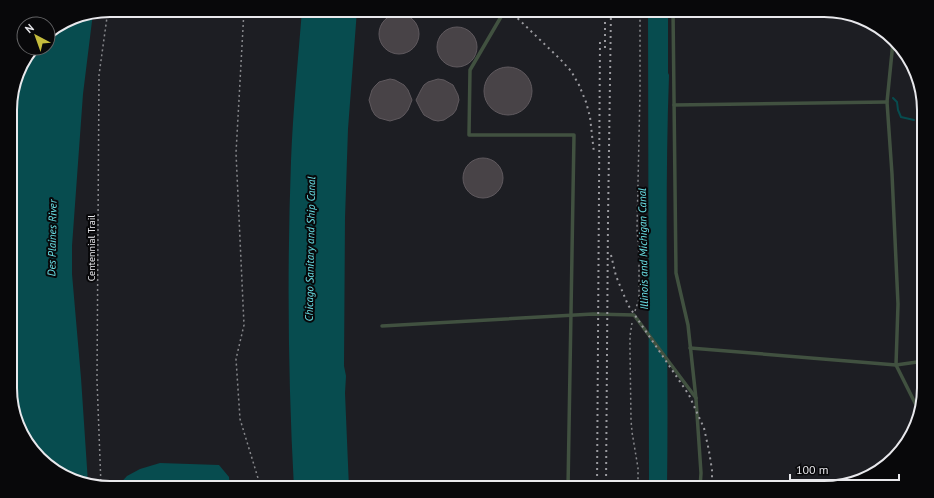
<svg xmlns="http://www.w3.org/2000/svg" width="934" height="498" viewBox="0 0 934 498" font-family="'PT Sans',sans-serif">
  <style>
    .water { fill: #074c4f }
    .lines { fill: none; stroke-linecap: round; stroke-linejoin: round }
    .stream { stroke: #074c4f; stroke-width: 2 }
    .building { fill: #484347; stroke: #5f595e }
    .path { stroke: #87888c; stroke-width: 1.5; stroke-dasharray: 2 3; stroke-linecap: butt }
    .service { stroke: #415140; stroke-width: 3.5 }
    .rail { stroke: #9a9a9f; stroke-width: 2; stroke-dasharray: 2 4; stroke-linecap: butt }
    .labels { text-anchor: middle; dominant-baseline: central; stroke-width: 4; stroke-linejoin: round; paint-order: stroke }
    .street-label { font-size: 10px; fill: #e8e8ec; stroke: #08080a }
    .water-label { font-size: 11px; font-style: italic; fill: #6ae1e7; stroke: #08080a }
    .rim { fill: none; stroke: #e8e8ec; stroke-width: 2 }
  </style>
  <rect width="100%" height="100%" fill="#1d1e23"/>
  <g class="water">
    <path d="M302,10H357L348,129L345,218L344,366L346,376L345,393L349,488H294C288,379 287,270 291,161C293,111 298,60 302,10Z"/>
    <path d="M648,10H668V73L669,75C664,212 669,350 667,488H649Z"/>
    <polygon points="93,13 83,94 72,246 72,274 81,378 88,483 65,478 27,444 11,401 10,103 20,65 34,48 48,48 48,32 72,18"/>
    <polygon points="160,463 219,465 229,477 230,488 116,488 127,476 140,469"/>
  </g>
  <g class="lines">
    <polyline class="stream" points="893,98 897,102 898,110 901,117 914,120"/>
  </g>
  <g class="building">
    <circle cx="399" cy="34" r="20"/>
    <circle cx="457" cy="47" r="20"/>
    <circle cx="508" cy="91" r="24"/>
    <polygon points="390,79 395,80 404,85 408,90 412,100 408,110 404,115 400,118 390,121 379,118 375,115 372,110 369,100 372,90 375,86 379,82"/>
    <polygon points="438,79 444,80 453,85 458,95 459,100 456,110 453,114 444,120 438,121 433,120 424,115 421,110 416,100 421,90 424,85 428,82"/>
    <circle cx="483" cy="178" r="20"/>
  </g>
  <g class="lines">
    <g class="path">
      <polyline points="244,10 236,153 244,325 236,359 240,419 261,488"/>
      <polyline points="635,311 639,299 639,256 637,229 640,92 640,10"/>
      <polyline points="632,323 630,336 630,350 631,420 632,432 638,468 638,488"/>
      <polyline points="101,486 97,380 99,75 108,10"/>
    </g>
    <g class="service">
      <polyline points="505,10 470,70 469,135 574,135 568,488"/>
      <polyline points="673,10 676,273 688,325 696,399 701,473 700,488"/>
      <polyline points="893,42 887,102 892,174 898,304 896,365 919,411"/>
      <polyline points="674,105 887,102"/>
      <polyline points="382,326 593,314 634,315 669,362 696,398"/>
      <polyline points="690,348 896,365 924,361"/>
    </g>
    <g class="rail">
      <polyline points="509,10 560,59 571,71 579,85 586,102 590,117 594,153"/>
      <polyline points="605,48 605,10"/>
      <polyline points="917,82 923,179"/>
      <polyline points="611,255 616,276 628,305 689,395 698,415 704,428 709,451 712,470 712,488"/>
      <polyline points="597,488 600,40"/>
      <polyline points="606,488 608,219 611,10"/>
    </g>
  </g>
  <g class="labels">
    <g class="street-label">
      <text transform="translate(91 248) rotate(-90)">Centennial Trail</text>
    </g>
    <g class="water-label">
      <text transform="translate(52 238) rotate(-89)">Des Plaines River</text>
      <text transform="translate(310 249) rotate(-89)">Chicago Sanitary and Ship Canal</text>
      <text transform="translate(643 249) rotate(-91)">Illinois and Michigan Canal</text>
    </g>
  </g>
  <path d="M0 0H934V498H0ZM110 17H824A93 93 0 0 1 917 110V388A93 93 0 0 1 824 481H110A93 93 0 0 1 17 388V110A93 93 0 0 1 110 17Z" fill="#08080a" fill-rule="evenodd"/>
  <path class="rim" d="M110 17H824A93 93 0 0 1 917 110V388A93 93 0 0 1 824 481H110A93 93 0 0 1 17 388V110A93 93 0 0 1 110 17Z"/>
  <g transform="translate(36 36) rotate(319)"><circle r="19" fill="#08080a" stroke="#626264"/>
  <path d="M0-3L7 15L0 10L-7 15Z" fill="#c5bc3d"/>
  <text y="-6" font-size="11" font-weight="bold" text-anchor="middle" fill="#e8e8ec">N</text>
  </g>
  <path d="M790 474v6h109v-6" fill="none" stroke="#e8e8ec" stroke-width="2"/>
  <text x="796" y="474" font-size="12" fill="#e8e8ec" stroke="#08080a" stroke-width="3" paint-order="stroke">100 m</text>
</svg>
